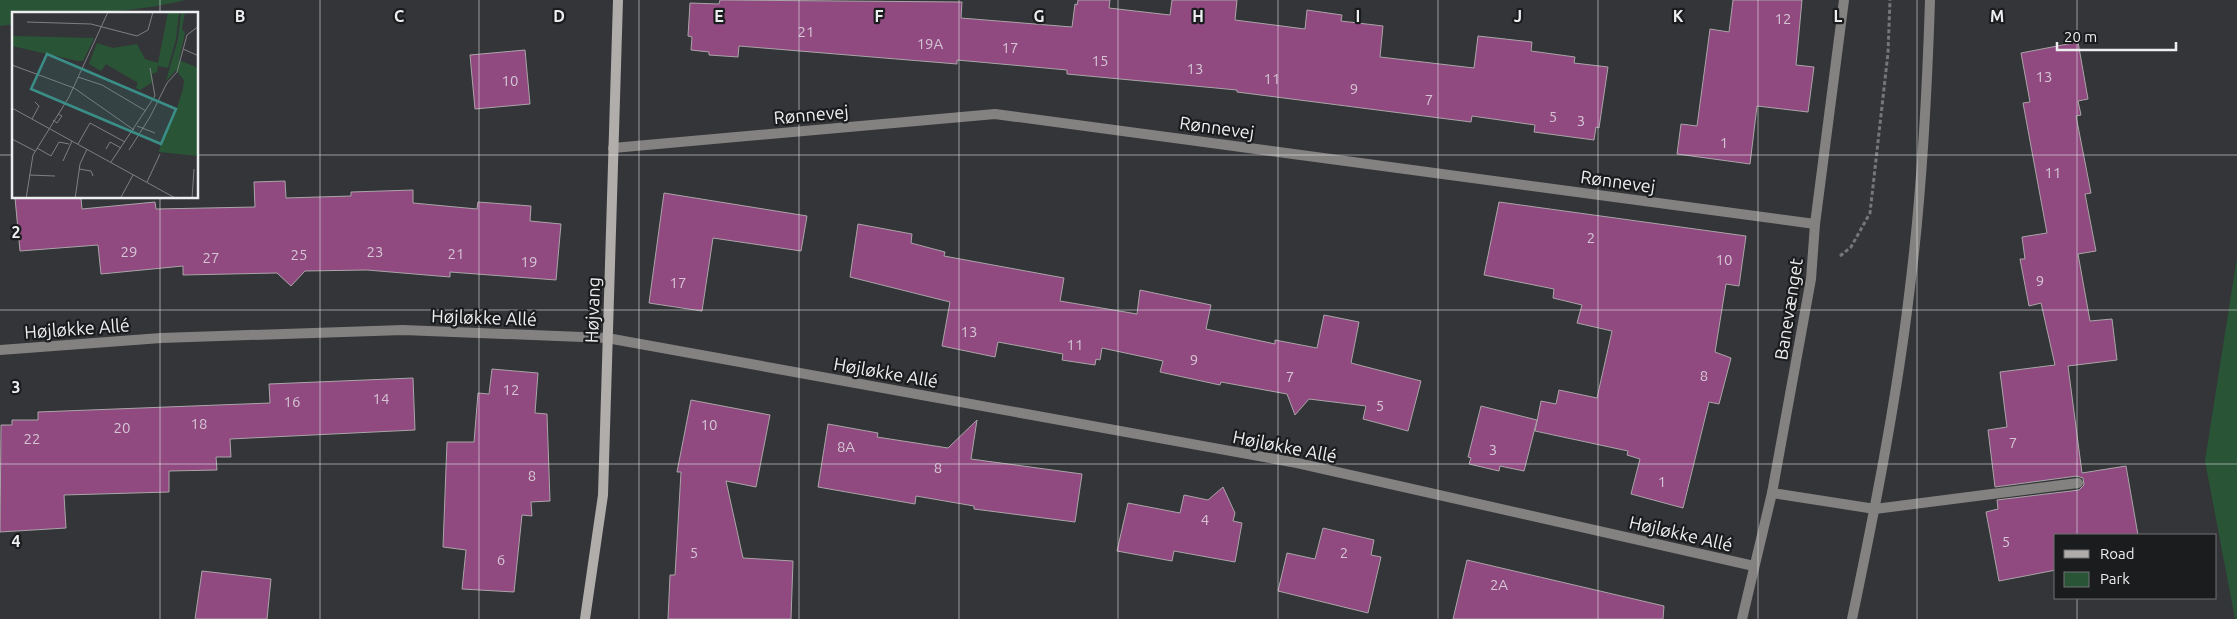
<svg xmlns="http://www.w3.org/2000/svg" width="2237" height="619" viewBox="0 0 2237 619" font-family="Ubuntu,sans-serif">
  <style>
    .green { fill: #295536 }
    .building { fill: #904a80; stroke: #aaa5a8 }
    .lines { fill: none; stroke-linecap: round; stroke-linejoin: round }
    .path { stroke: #757779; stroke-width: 3; stroke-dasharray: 4 2.5; stroke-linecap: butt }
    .lane { stroke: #848280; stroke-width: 10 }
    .street { stroke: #848280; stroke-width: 10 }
    .secondary { stroke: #b0adab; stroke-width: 10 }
    .grid { fill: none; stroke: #eceef0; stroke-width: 1; stroke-opacity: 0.55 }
    .labels { text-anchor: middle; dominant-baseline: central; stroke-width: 4.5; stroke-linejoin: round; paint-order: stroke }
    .number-label { font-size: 15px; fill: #d5c5d4 }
    .street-label { font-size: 18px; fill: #eceef0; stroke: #1b1c1e }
    .inset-road { fill: none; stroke: #7d7f82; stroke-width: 1 }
    .view { fill: #3b8e88; fill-opacity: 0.15; stroke: #3b8e88; stroke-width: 2.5 }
    .inset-edge { fill: none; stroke: #eceef0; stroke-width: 2.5 }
    .grid-label { font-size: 16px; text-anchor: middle; font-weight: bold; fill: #eceef0; stroke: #1b1c1e; stroke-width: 4.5; stroke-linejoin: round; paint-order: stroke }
  </style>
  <rect width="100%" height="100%" fill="#333538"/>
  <g class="green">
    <path d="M0,0H185C129,14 72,14 14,14V24L0,26Z"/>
    <polygon points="2237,257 2237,619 2235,619 2205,461"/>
  </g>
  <g class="building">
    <polygon points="720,0 962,2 961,18 1072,27 1075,4 1077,5 1078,0 1110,0 1109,8 1170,15 1172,0 1237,0 1235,20 1305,29 1307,10 1342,15 1341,21 1383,26 1380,57 1474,68 1478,36 1532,42 1531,51 1575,57 1574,63 1608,67 1599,128 1596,127 1594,140 1534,132 1535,125 1472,116 1471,122 1237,92 1237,90 1067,74 1067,70 957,60 957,64 739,46 738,57 709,55 709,52 691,50 692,37 688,36 690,3 719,4"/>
    <polygon points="1733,0 1802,0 1796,65 1814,67 1808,112 1757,106 1750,164 1677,154 1681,124 1697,126 1710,29 1729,32"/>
    <polygon points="2078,42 2088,99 2078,101 2081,115 2076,116 2091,193 2085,194 2096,251 2078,254 2090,321 2112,319 2117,360 2068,366 2082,473 2126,466 2138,535 2056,535 2056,570 1999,581 1986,512 1998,509 1997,500 2079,490 2084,485 2083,478 2077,476 1995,487 1988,430 2007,427 2000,372 2055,365 2041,303 2029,306 2020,259 2025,259 2022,237 2047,233 2023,103 2030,102 2021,53"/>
    <polygon points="525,50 530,104 475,109 470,55"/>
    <polygon points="285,181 286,198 351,196 351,192 413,190 413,203 477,209 478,202 531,206 530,221 561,224 556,280 450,272 450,277 367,270 305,271 291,286 277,273 183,275 183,266 101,274 98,245 20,251 15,198 81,198 82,209 155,202 156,209 255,207 254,182"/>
    <polygon points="664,193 807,216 801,251 713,238 702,311 649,303"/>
    <polygon points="1499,202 1746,236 1739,286 1726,284 1715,352 1731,358 1719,404 1709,402 1683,508 1631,494 1640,459 1627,455 1628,451 1535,431 1541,401 1556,404 1559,390 1597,398 1612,331 1577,323 1582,305 1553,298 1554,289 1484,275"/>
    <polygon points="858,224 912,234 911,243 945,252 944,256 1064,278 1060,301 1137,314 1140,290 1211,305 1206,329 1275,344 1275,340 1317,348 1324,315 1359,322 1351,363 1421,381 1408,431 1363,419 1366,406 1309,399 1295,415 1287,394 1221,382 1220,385 1160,372 1163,361 1102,348 1100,360 1096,359 1095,365 1062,360 1063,354 998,342 995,357 942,346 950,302 850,277"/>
    <polygon points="492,369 538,373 535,413 547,414 550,501 531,502 532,516 522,515 514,592 462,589 466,550 443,547 447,442 474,442 478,393 489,394"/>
    <polygon points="413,378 415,430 230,439 231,457 216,457 217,470 169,471 169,492 64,495 66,528 0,532 1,425 12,425 12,420 38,420 38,412 270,403 269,384"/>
    <polygon points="691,400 770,415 756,487 726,481 743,558 793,561 791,619 668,619 670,575 675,575 681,472 677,472"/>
    <polygon points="1481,406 1537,420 1524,471 1500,466 1499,471 1469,464 1471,458 1468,457"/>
    <polygon points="977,420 971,459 1082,474 1075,522 974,509 974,506 916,496 915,504 818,487 828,424 878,433 877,437 948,448"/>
    <polygon points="1223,487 1235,513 1233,521 1242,523 1235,562 1174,551 1172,561 1117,551 1128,503 1180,513 1184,495 1208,500"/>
    <polygon points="1323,528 1374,540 1371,555 1381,557 1368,613 1278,591 1287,553 1315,559"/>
    <polygon points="1467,560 1664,606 1663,619 1453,619"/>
    <polygon points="202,571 271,579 267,619 195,619"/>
  </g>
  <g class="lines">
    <polyline class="path" points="1840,256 1851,247 1870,213 1888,53 1890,0"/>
    <polyline class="lane" points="1772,493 1875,509 2078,483"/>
    <g class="street">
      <polyline points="613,148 995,114 1815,224"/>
      <polyline points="0,350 161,338 403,330 607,338 1297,463 1754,566"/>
      <polyline points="1742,619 1772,493 1811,279 1815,224 1844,0"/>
      <path d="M1852,619C1875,509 1897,398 1910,287C1922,192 1927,96 1930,0"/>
    </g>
    <polyline class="secondary" points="585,619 603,495 618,0"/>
  </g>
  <path class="grid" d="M160,0V14M320,0V619M479,0V619M639,0V619M799,0V619M959,0V619M1118,0V619M1278,0V619M1438,0V619M1598,0V619M1758,0V619M1917,0V619M2077,0V535M0,155H14M198,155H2237M160,198V619M0,310H2237M0,464H2237M2077,598V619"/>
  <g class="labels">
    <g class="number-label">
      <text x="1783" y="18">12</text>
      <text x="806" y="31">21</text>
      <text x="930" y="43">19A</text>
      <text x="1010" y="47">17</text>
      <text x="1100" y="60">15</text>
      <text x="1195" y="68">13</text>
      <text x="2044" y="76">13</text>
      <text x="1272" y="78">11</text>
      <text x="510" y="80">10</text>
      <text x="1354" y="88">9</text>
      <text x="1429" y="99">7</text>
      <text x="1553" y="116">5</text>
      <text x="1581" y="120">3</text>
      <text x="1724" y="142">1</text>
      <text x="2053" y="172">11</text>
      <text x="1591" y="237">2</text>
      <text x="129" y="251">29</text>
      <text x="375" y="251">23</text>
      <text x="456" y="253">21</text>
      <text x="299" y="254">25</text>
      <text x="211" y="257">27</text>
      <text x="1724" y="259">10</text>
      <text x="529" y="261">19</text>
      <text x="2040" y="280">9</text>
      <text x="678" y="282">17</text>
      <text x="969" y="331">13</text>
      <text x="1075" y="344">11</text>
      <text x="1194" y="359">9</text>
      <text x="1704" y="375">8</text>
      <text x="1290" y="376">7</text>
      <text x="511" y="389">12</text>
      <text x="381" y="398">14</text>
      <text x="292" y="401">16</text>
      <text x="1380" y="405">5</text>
      <text x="199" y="423">18</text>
      <text x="709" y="424">10</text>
      <text x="122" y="427">20</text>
      <text x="32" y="438">22</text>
      <text x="2013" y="442">7</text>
      <text x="846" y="446">8A</text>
      <text x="1493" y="449">3</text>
      <text x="938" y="467">8</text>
      <text x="532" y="475">8</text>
      <text x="1662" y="481">1</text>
      <text x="1205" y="519">4</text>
      <text x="2006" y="541">5</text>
      <text x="694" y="552">5</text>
      <text x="1344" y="552">2</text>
      <text x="501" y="559">6</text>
      <text x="1499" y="584">2A</text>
    </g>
    <g class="street-label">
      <text transform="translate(811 114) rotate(-5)">Rønnevej</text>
      <text transform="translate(1217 127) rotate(8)">Rønnevej</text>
      <text transform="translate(1618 181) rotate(8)">Rønnevej</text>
      <text transform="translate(1788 309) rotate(-81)">Banevænget</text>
      <text transform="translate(592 310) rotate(-88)">Højvang</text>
      <text transform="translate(484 317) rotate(2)">Højløkke Allé</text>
      <text transform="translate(77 328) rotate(-4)">Højløkke Allé</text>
      <text transform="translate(886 372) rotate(10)">Højløkke Allé</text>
      <text transform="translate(1285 446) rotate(11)">Højløkke Allé</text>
      <text transform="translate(1681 533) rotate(13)">Højløkke Allé</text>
    </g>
  </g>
  <g transform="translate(12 12)">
    <rect width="186" height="186" fill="#333538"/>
    <path d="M156,0H167L164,27L156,56L146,54L145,60L140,62L141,70L128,78L124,76L126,71L94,52L89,59L77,52L85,31L101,36L125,32L133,47L146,51ZM169,0H173L170,17L173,21L167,48L186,56V144L147,140L151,123L162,105L171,77L172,68L164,58L154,69L166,27ZM0,24L82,26L71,49H66L0,34Z" fill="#295536"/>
    <path class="inset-road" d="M15,10L79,12L125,24L136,18L141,0M171,37L187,44M0,53L62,76L122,118M66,65L90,73L134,99M0,96L165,187M20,107L27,94L23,90M41,108L45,111L50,104L46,102M125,114L143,121M0,127L23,139M66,132L78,111L113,130M25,136L39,144L47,130L57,132M94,137L98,130L109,136M117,138L138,105L155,71L165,60L175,23L187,14M51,149L60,129M99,150L143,84L138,56M67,157L79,159L81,164M17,163L43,164M135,170L148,142M14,187L21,143L57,85L96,0M63,187L68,152L75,137M108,187L121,163M180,187L182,157"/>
    <path class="view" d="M35,42L164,97L149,132L19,77Z"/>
    <rect width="186" height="186" class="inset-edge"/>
  </g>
  <g class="grid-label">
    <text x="240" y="22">B</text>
    <text x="399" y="22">C</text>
    <text x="559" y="22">D</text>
    <text x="719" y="22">E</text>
    <text x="879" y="22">F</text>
    <text x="1039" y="22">G</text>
    <text x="1198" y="22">H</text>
    <text x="1358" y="22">I</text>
    <text x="1518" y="22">J</text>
    <text x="1678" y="22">K</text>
    <text x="1838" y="22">L</text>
    <text x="1997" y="22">M</text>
    <text x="16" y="238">2</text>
    <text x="16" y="393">3</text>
    <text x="16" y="547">4</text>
  </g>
  <rect x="2054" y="534" width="162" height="65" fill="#1b1c1e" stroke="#6f7072"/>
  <rect x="2064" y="550" width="25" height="8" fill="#b0adab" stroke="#6f7072"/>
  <text x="2100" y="559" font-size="15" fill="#eceef0">Road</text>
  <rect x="2064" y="572" width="25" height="15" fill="#295536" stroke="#6f7072"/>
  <text x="2100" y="584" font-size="15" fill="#eceef0">Park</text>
  <path d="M2057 42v8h119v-8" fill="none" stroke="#eceef0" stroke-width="2.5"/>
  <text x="2064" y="42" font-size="15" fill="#eceef0" stroke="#1b1c1e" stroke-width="4" paint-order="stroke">20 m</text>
</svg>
